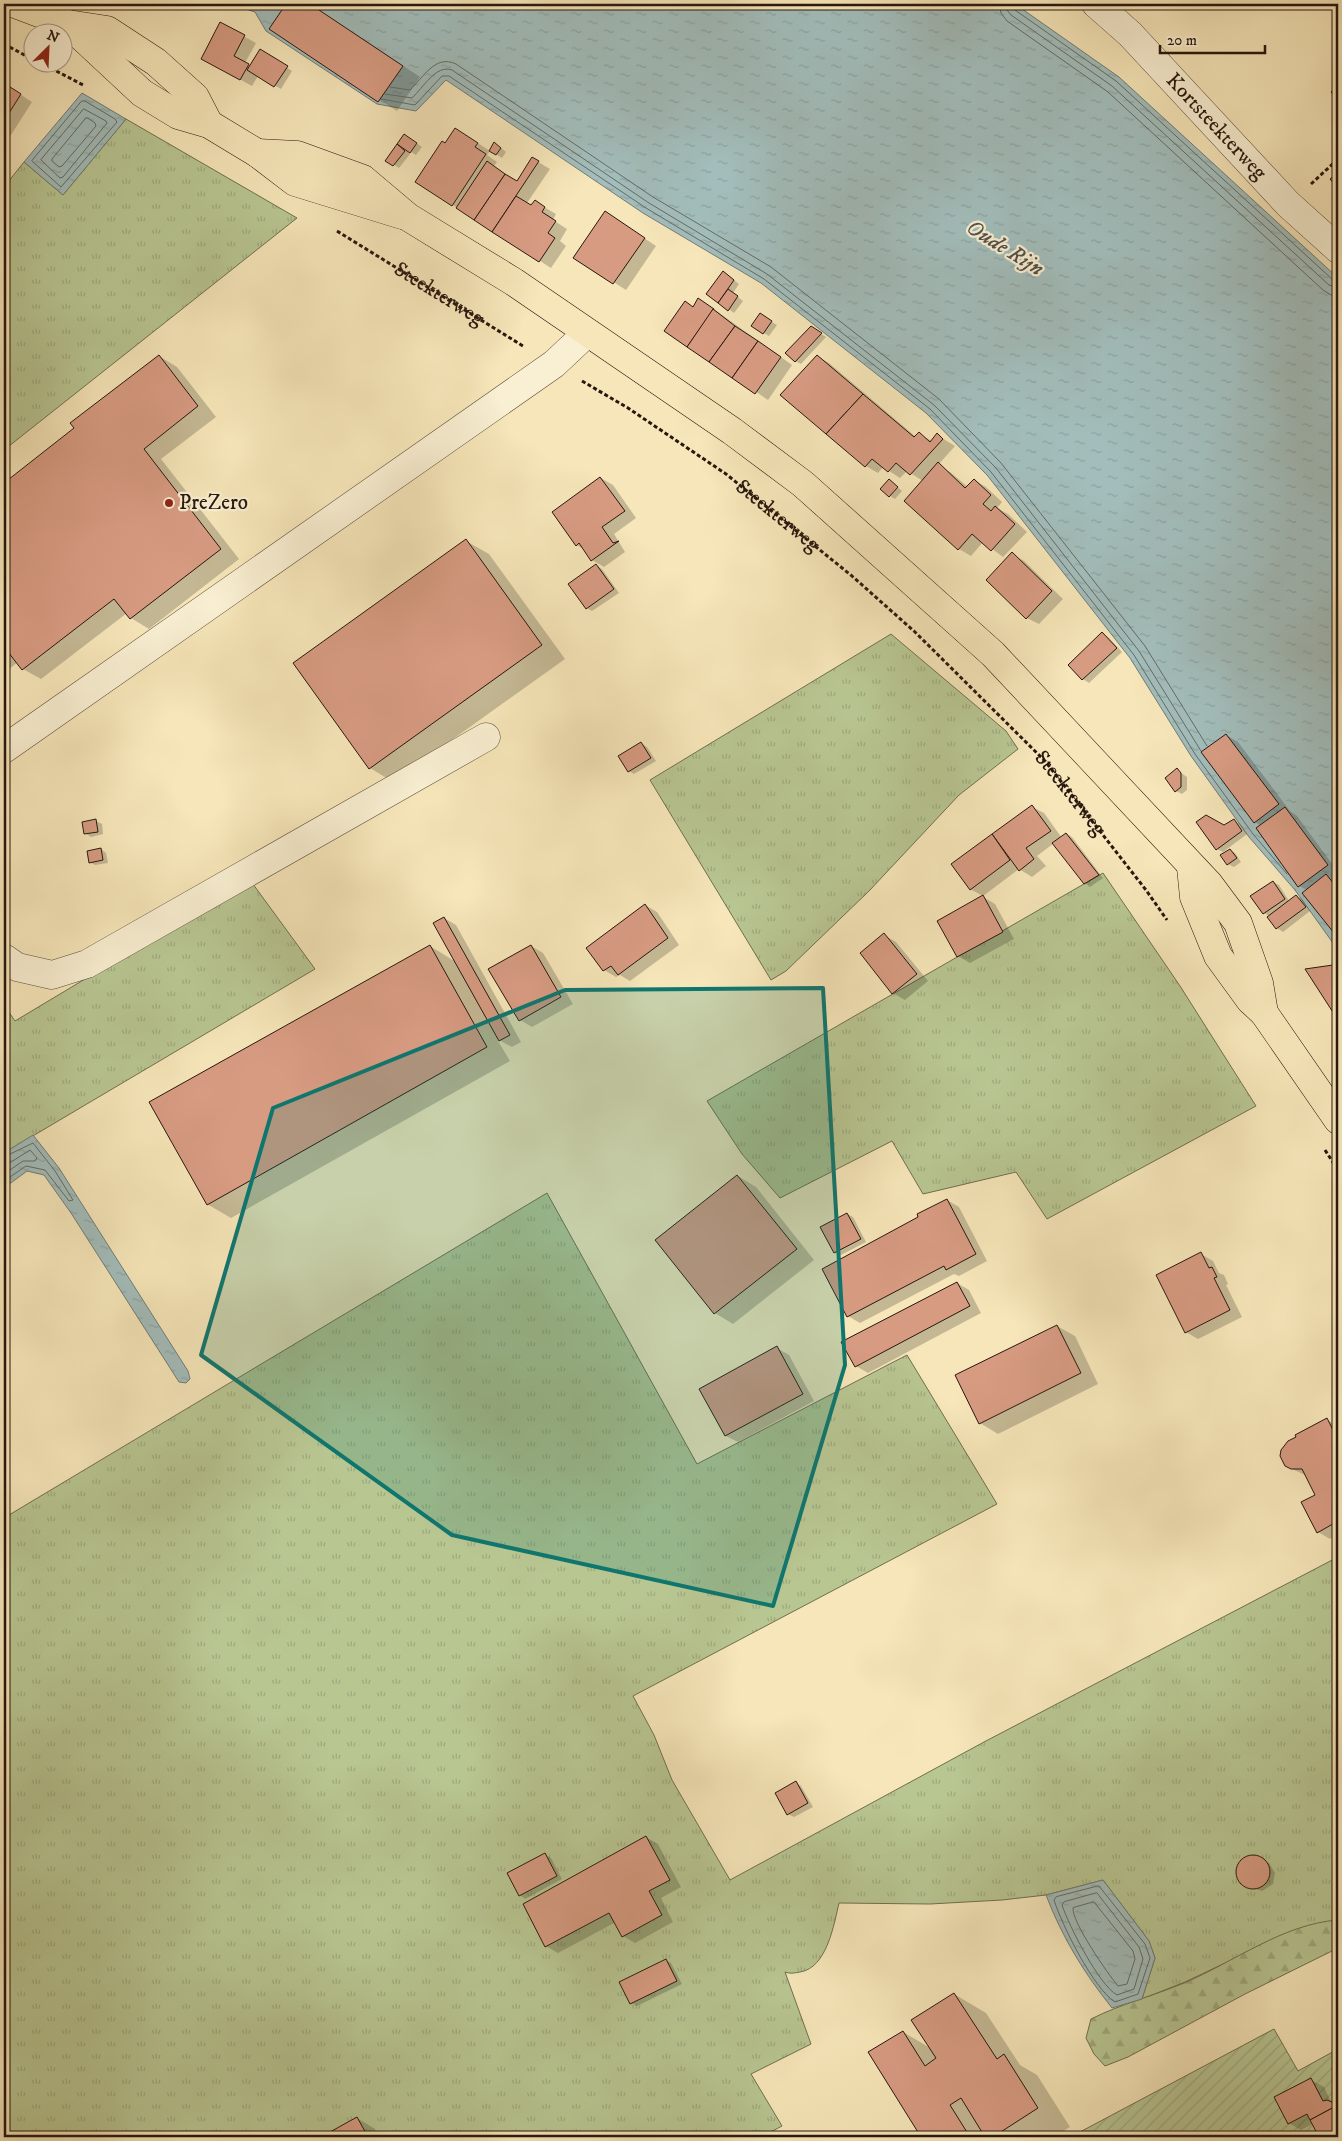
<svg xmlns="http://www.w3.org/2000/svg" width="1342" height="2141" viewBox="0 0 1342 2141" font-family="'IM FELL DW Pica',serif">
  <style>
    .grass { fill: url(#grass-tufts); stroke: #706e50 }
    .forest { fill: url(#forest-firs); stroke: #706e50 }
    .garden { fill: url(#garden-furrows); stroke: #706e50 }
    .water { fill: url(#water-ripples); stroke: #717b76 }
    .shadow { fill: #0003 }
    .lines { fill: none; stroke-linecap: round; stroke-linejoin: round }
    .shore { stroke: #656a64; stroke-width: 1 }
    .building { fill: #d79b82; stroke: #28170e }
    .minor-casing { stroke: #5c4b39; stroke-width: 29 }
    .major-casing { stroke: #28170e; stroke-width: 29 }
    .path { stroke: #28170e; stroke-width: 3; stroke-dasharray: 4 2.5; stroke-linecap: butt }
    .minor { stroke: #f9efd2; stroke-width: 28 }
    .major { stroke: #f6e6b9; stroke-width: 28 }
    .marked { fill: #0f766e; fill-opacity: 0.2; stroke: #0f766e; stroke-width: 4; stroke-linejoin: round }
    .poi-dot { fill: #8f2418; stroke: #f9efd2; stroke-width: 2 }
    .labels { text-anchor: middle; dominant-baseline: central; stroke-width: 4.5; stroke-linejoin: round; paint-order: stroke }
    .street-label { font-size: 21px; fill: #28170e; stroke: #f9efd2 }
    .poi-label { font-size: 21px; fill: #28170e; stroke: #f9efd2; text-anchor: start }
    .water-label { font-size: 22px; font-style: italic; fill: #53514b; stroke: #f9efd2 }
  </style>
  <defs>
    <pattern id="grass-tufts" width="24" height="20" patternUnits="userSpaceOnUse" patternTransform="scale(1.25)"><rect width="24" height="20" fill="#b8c692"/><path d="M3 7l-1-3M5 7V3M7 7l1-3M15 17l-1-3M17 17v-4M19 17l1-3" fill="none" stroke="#9ea97d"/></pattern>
    <pattern id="forest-firs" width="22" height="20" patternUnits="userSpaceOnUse" patternTransform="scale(1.25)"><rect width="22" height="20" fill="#b8c692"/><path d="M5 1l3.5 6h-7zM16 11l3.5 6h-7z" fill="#9ea97d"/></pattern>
    <pattern id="garden-furrows" width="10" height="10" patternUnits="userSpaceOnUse" patternTransform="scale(1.25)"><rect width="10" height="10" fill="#b8c692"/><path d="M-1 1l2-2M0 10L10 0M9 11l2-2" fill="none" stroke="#9ea97d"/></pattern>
    <pattern id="water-ripples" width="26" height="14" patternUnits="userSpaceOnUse" patternTransform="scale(1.25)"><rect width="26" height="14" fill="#a2bdbb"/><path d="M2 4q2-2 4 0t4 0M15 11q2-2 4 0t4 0" fill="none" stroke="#8ca2a0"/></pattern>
  </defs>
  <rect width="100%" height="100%" fill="#f6e6b9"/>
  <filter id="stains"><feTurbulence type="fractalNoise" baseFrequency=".004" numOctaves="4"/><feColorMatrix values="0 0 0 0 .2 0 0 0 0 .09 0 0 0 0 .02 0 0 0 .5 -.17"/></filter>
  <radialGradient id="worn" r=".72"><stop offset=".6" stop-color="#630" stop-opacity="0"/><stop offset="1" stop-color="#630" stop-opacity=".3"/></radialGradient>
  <g class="grass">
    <polygon points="126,119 297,218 4,450 4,187 24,162 63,195"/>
    <polygon points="891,634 1006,731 1018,749 959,795 869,891 786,971 771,980 650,780"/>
    <polygon points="1103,873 1180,986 1256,1106 1047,1219 1016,1172 923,1194 892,1141 780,1198 742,1154 707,1101"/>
    <polygon points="250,880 315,969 4,1153 4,1005 15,1021"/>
    <path d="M547,1193L697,1464L907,1355L997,1504L633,1696L654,1735L672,1780L730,1880L984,1742L1338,1557V1920L1295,1930L1185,1982L1142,1999L1155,1958L1149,1941L1103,1880L1046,1895L1002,1900L930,1904L839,1903C834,1924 827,1968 800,1972C794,1973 790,1974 785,1972L811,2044L751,2074L782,2126L761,2137H4V1518Z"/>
  </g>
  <path class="forest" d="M1338,1920V1948L1245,1994L1128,2057L1105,2066L1094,2054L1086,2038L1091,2019C1121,2004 1153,1996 1184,1983C1234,1962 1283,1924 1338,1920Z"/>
  <polygon class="garden" points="1274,2029 1298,2071 1338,2049 1338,2137 1081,2137 1078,2133"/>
  <g class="water">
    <polygon points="230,4 1015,4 1119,77 1338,278 1338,950 1295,890 1249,837 1191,756 1130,658 987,475 926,413 761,283 643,213 446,80 416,111 377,104 266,31 255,12"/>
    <polygon points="82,93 126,119 63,195 24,162"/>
    <polygon points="33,1135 59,1168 188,1371 190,1379 186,1383 179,1382 71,1213 44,1175 27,1171 4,1188 4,1153"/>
    <path d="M1103,1880L1149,1941L1155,1958L1142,1999L1112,2008C1084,1973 1062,1937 1046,1895Z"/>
  </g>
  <g class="shadow">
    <polygon points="288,4 310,4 420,77 397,111 271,29"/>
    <polygon points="221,24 256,43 245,63 250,66 260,51 292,71 281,89 258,76 252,86 214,65"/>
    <polygon points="4,84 32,102 4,146"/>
    <polygon points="405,135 422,147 416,155 406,149 410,154 399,168 387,160"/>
    <polygon points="467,136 490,151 487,155 497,162 494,166 518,182 533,159 550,169 527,203 532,206 535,202 556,214 553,220 567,229 560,241 566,246 551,268 453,205 445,144"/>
    <polygon points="500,147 506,152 502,158 490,150"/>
    <polygon points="617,220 656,246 626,290 574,257"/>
    <polygon points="729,276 739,284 733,293 743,301 734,313 708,294"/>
    <polygon points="711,307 792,365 768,400 666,330 693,308"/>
    <polygon points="760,315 777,325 769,336 752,326"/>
    <polygon points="811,328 826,337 801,364 795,361"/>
    <polygon points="159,356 177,367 216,417 161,459 239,559 149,629 131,618 127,613 41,679 23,669 18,662 4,673 4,485 76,429"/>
    <polygon points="817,356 829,363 916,437 919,434 932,441 937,435 955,446 938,465 950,472 968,487 974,480 986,487 1002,502 997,508 1008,514 1027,532 1003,557 983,542 971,556 959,549 905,500 923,481 907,471 900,478 883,467 878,473 866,466 781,395"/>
    <polygon points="601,478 613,485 636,518 614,534 625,552 604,567 592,560 586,550 576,545"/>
    <polygon points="894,484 902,491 895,499 890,496"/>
    <polygon points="466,541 489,554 565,659 393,782 370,768"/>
    <polygon points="1012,554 1024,561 1063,599 1039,624 1027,618"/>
    <polygon points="596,565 602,569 619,593 592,611 587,608"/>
    <polygon points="1103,634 1108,637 1122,652 1089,683 1083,679 1069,665"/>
    <polygon points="1226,735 1238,742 1290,811 1297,816 1338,872 1331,878 1338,882 1338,936 1304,893 1307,890 1299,886 1261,826 1255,822"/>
    <polygon points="641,743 647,747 656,761 634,774 629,771"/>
    <polygon points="1177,770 1187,777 1187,790 1182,794 1176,791"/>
    <polygon points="1032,807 1044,813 1062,838 1067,834 1072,837 1103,878 1090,887 1085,883 1054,843 1037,856 1046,866 1032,877 1019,869 983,896 970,889 953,865"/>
    <polygon points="1234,820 1240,824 1247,834 1223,852 1217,849 1224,827"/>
    <polygon points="96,821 102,824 103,834 91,837 85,833"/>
    <polygon points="101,849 106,853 108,863 95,865 90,862"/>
    <polygon points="1230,850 1235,853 1241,862 1234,867 1228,864"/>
    <polygon points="1273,882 1279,885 1289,901 1296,896 1302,899 1310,911 1283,932 1277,928 1269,916 1264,913"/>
    <polygon points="983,897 995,904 1014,939 970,963 958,956"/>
    <polygon points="645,905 657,912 679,945 630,981 620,975 616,977 604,970"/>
    <polygon points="444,918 456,925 521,1042 512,1047 497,1039 510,1061 231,1218 207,1204 430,946 456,962"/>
    <polygon points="884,935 896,942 928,981 905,1000 893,993"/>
    <polygon points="531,946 543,953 573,1004 532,1027 520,1020"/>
    <polygon points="1333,966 1338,969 1338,1017 1307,970"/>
    <polygon points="738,1176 756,1187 814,1260 733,1324 715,1313"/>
    <polygon points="947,1200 959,1207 987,1261 959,1276 954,1274 860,1323 848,1316 920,1218"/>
    <polygon points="847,1214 853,1217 866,1242 841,1255 835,1252"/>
    <polygon points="1201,1254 1213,1261 1219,1273 1224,1275 1228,1284 1226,1285 1242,1317 1198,1339 1186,1332"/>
    <polygon points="957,1283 969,1290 981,1313 868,1373 856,1366"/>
    <polygon points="1057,1326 1075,1336 1098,1384 998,1434 980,1423 957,1375"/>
    <polygon points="777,1348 789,1355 814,1401 738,1442 726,1436"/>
    <polygon points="1327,1420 1338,1426 1338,1534 1330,1539 1318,1532 1317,1496 1307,1476 1286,1466"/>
    <polygon points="796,1783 801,1786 813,1807 794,1817 788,1814"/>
    <polygon points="646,1837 658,1844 681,1887 661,1898 673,1922 635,1943 623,1936 616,1922 558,1953 546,1946"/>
    <polygon points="545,1855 551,1858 562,1879 525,1899 520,1895"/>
    <polygon points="1250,1856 1269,1863 1275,1873 1273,1884 1262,1891 1244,1885 1238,1875 1240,1863"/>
    <polygon points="666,1960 671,1963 682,1984 637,2006 631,2003"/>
    <polygon points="954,1994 986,2013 1020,2065 1037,2075 1070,2127 1054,2137 922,2137 869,2053 903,2032 932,2049"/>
    <polygon points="1311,2080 1324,2087 1332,2104 1338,2106 1338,2137 1321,2137 1314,2123 1301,2130 1289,2123"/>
    <polygon points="357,2118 375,2129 380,2137 324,2137"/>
  </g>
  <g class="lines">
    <g class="shore">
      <polyline points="999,4 1001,13 1007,21 1108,92 1323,290 1331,295 1338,295"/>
      <polyline points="1006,4 1007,10 1011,15 1112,86 1329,285 1338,288"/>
      <polyline points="1013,4 1015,10 1116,81 1333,280 1338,282"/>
      <path d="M390,87L410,90C423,78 435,54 456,64L653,197L771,267L939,399L1001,463L1145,646L1207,746"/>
      <path d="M385,94L412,98C423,88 436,64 452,70L649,203L767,274L934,405L996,468L1139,651L1201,751"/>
      <polyline points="381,99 415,105 442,76 449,76 646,208 764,279 930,409 991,472 1134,655 1195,754 1253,834 1287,874"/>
      <polygon points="82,101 85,101 115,119 117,122 61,187 32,161"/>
      <polygon points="84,109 106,121 107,123 63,177 60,178 41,160"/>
      <polygon points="88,118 95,123 96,126 62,166 59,167 52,161 52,159 85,119"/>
      <polyline points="4,1157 33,1143 55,1171 73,1200 69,1201 45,1170 26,1166 4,1181"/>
      <polyline points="4,1163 11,1162 30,1150 37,1158 35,1161 23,1161 4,1174"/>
      <path d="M1099,1886L1145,1944L1150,1958L1138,1994L1115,2002C1093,1988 1062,1925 1054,1900L1056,1897Z"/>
      <path d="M1097,1893L1139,1947L1143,1959L1134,1989L1117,1995C1099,1985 1069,1926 1062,1905L1064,1902Z"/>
      <path d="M1094,1902L1133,1951L1135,1959L1127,1984L1118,1986C1108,1974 1071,1921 1073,1908Z"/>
    </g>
  </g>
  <g class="building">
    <polygon points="286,4 310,4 403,66 378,102 269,29"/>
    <polygon points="220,22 245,35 234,56 249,64 240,80 201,59"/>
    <polygon points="260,49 288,66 274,87 247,70"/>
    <polygon points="4,83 21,94 4,121"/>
    <polygon points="1338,86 1338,100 1331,92"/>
    <polygon points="455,128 478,143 475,147 486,154 452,206 415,182 442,141 445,143"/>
    <polygon points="404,134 417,143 410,153 397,144"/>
    <polygon points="494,142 501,148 496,155 489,151"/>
    <polygon points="397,144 405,151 393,166 385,161"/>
    <polygon points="532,157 539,161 492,232 474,220 505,174 517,181"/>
    <polygon points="487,161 505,174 474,220 456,208"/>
    <polygon points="1338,172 1338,189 1330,179"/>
    <polygon points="516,196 531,205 535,200 545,207 542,212 556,221 548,233 555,238 539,262 492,232"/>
    <polygon points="605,211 645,238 613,284 573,258"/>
    <polygon points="723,271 734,280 718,303 706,294"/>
    <polygon points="728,289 738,296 728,311 718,303"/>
    <polygon points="698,298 714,309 687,347 664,331 685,301 693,307"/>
    <polygon points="713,309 735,326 709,362 687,347"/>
    <polygon points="760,313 772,321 763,334 751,326"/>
    <polygon points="735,326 758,341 732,378 709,362"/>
    <polygon points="811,326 822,333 795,362 785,353"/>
    <polygon points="758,341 781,357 755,394 732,378"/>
    <polygon points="159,355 198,406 144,449 221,549 130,619 114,599 22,670 5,648 4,649 4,483 74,428 70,423"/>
    <polygon points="817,355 863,394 826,434 780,395"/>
    <polygon points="863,394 914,437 919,432 930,442 937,433 943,439 910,475 896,463 888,472 872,459 865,467 826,434"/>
    <polygon points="938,462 965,488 974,479 991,495 983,504 991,511 995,506 1015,524 991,551 972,534 958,550 904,501"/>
    <polygon points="600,477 625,511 602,527 613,543 619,541 591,561 579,543 576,546 552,512"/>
    <polygon points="889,479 898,487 889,497 880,489"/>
    <polygon points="466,539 542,645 369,769 293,663"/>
    <polygon points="1012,552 1052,591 1026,619 986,580"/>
    <polygon points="596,564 614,589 586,609 568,584"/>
    <polygon points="1102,632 1117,648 1082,680 1068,665"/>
    <polygon points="1226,734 1279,804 1254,823 1201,752"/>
    <polygon points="641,742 651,758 628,772 618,756"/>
    <polygon points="1177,768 1181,773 1181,787 1175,792 1165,778"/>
    <polygon points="1032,805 1051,831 1026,848 1034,859 1019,871 992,834"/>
    <polygon points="1285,807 1328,865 1298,887 1256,828"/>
    <polygon points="1206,815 1224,825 1234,819 1242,831 1216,850 1196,822"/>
    <polygon points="96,819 98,832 84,834 82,822"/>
    <polygon points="1066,833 1099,875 1084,884 1052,843"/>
    <polygon points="992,834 1010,860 970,890 951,864"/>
    <polygon points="101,848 103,860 89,863 87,851"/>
    <polygon points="1230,849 1237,858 1227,865 1220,855"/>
    <polygon points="1326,874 1338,889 1338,938 1302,893"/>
    <polygon points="1273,881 1285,899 1263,914 1250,896"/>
    <polygon points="983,895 1003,932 957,957 937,921"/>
    <polygon points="1296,895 1306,907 1276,929 1267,917"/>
    <polygon points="645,904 668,938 618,975 611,966 603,971 586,948"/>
    <polygon points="444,917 510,1035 499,1041 433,923"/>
    <polygon points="884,933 917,974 892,994 860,953"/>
    <polygon points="430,945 487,1047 207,1205 149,1102"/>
    <polygon points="531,945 561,997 519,1021 488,969"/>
    <polygon points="1333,965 1338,973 1338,1020 1305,969"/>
    <polygon points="737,1175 797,1249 714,1314 655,1240"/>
    <polygon points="947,1199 976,1254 946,1270 944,1266 847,1317 822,1269 918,1217 917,1214"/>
    <polygon points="847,1213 861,1239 834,1253 820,1227"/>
    <polygon points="1201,1252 1209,1268 1212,1267 1217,1277 1214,1278 1230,1310 1185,1333 1156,1275"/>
    <polygon points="957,1282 970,1306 855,1367 841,1342"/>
    <polygon points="1057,1325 1081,1373 979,1424 955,1375"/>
    <polygon points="777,1346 803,1394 725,1436 699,1389"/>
    <polygon points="1327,1418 1338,1440 1338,1521 1317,1533 1301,1502 1315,1495 1302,1469 1291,1469 1285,1466 1280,1456 1281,1450 1288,1441 1296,1437 1295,1435"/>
    <polygon points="796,1781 808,1803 787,1815 775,1793"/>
    <polygon points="646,1836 670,1880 649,1891 662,1915 622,1937 609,1913 545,1947 523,1904"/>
    <polygon points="545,1853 557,1876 519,1896 507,1873"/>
    <circle cx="1253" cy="1872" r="17"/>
    <polygon points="666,1959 677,1981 630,2004 619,1982"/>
    <polygon points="954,1993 997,2059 1004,2054 1038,2108 993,2137 985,2137 961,2098 950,2105 970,2137 921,2137 868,2052 903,2031 925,2066 936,2058 911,2020"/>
    <polygon points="1311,2078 1323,2101 1327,2100 1332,2102 1334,2107 1310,2120 1307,2114 1288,2124 1274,2097"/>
    <polygon points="1338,2105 1338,2137 1319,2137 1310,2120"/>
    <polygon points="357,2117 368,2137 321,2137"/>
  </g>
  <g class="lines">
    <defs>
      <g id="minor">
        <path id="s3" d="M1096,4L1130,34L1288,204L1338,249"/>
        <polyline points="4,749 554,364 587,333"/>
        <polyline points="4,958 17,967 52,975 87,964 486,737"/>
      </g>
      <g id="major">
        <polyline points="15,4 68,24 107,30 156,62 195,97 209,124"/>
        <polyline points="68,24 142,93 178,115 209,124 257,153 295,182 402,215"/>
        <polyline points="257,153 297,155 363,179 408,217 514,282 732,431 803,484 993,654 1209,884 1238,923 1259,983 1264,1013"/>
        <polyline points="1191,867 1194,897 1218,956 1250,1000 1264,1013 1338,1120"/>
      </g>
    </defs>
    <use href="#minor" class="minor-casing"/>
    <use href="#major" class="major-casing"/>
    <g class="path">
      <polyline points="4,44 32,59"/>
      <polyline points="39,62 85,86"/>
      <polyline points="1311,184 1338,159"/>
      <path id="s1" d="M337,231L523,346"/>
      <path id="s2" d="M582,381L628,408L726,474L852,576L915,632L1045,761L1146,890L1167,920"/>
      <polyline points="1325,1150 1338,1170"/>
    </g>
    <use href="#minor" class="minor"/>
    <use href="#major" class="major"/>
  </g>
  <path class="marked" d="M823,988L845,1365L773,1606L452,1535L201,1355L273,1108L565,990Z"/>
  <circle class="poi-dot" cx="169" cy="503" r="5"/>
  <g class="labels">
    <g class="street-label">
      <text stroke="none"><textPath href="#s3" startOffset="172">Kortsteekterweg</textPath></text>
      <text stroke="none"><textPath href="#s1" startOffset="120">Steekterweg</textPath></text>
      <text stroke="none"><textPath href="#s2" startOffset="238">Steekterweg</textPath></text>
      <text stroke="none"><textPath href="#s2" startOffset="642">Steekterweg</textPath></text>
    </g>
    <g class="poi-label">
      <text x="179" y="503">PreZero</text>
    </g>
    <g class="water-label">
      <text transform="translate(1005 248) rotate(32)">Oude Rijn</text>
    </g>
  </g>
  <rect width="1342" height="2141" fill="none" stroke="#f6e6b9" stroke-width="20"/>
  <rect x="5" y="5" width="1332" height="2131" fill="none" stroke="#28170e" stroke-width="2.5"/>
  <rect x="10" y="10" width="1322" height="2121" fill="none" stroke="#28170e"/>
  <g transform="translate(48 48) rotate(24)"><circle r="24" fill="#f9efd2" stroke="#a59984"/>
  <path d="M0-4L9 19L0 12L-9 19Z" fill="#8f2418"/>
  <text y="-8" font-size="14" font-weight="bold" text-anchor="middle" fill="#28170e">N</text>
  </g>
  <path d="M1160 45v8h105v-8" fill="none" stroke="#28170e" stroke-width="2.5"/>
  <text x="1167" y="45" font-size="15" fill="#28170e" stroke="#f9efd2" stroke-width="4" paint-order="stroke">20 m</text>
  <rect width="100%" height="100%" filter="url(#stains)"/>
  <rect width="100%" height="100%" fill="url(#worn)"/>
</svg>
